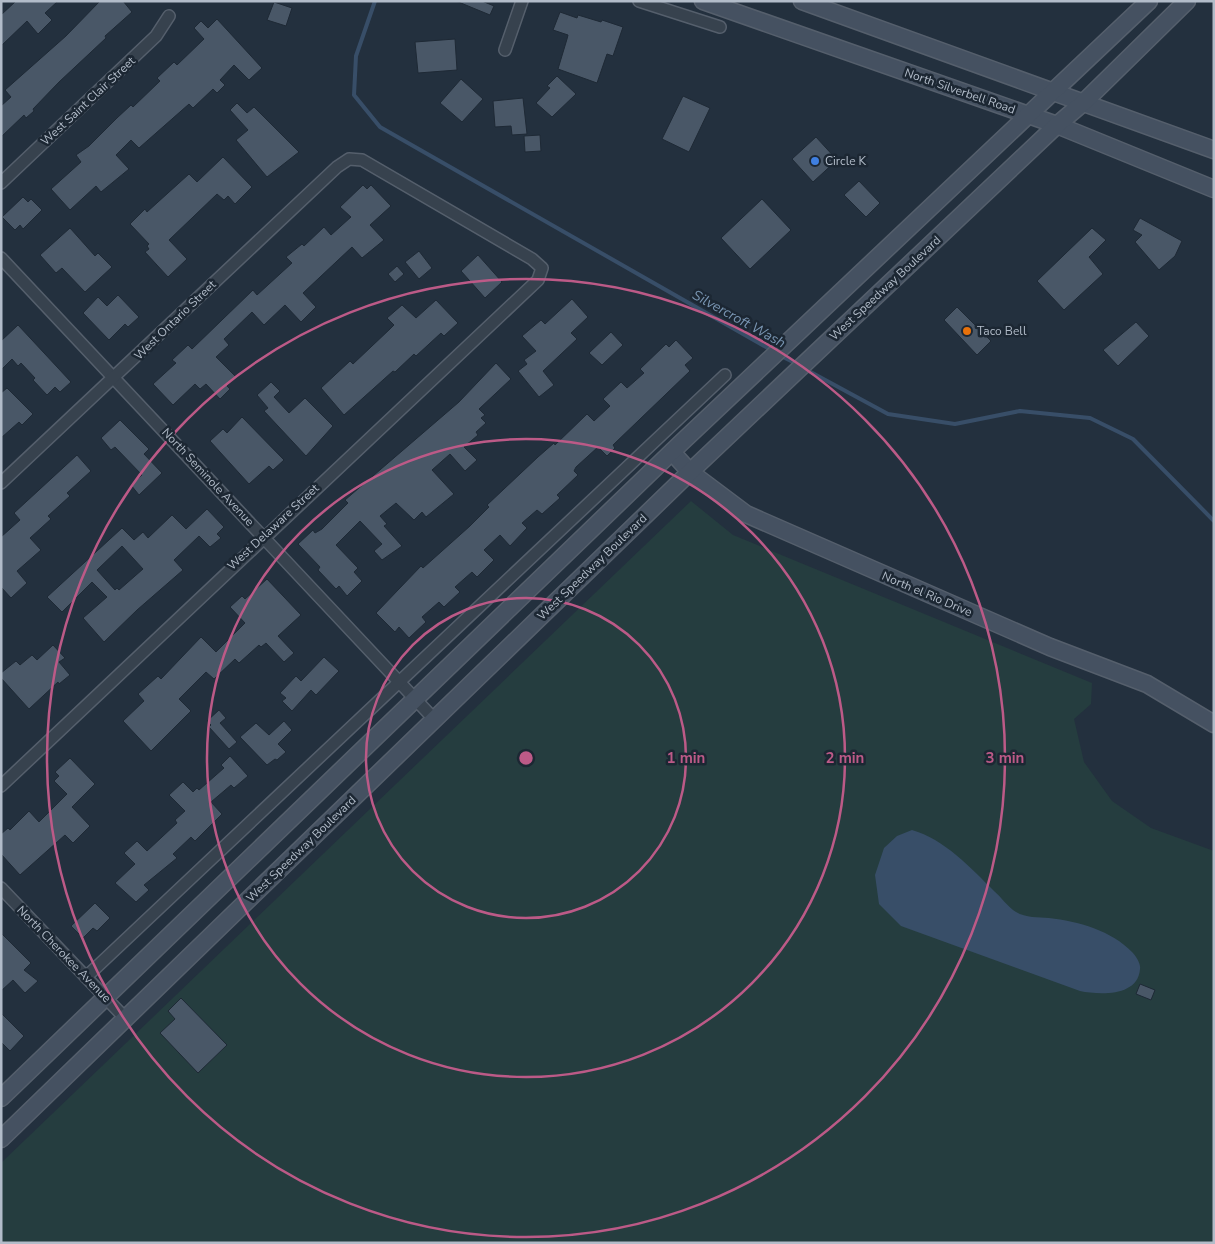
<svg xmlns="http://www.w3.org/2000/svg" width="1215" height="1244" viewBox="0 0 1215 1244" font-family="'Nunito Sans',sans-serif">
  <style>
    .green { fill: #253d3f }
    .water { fill: #384e68 }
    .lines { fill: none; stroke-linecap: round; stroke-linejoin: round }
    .stream { stroke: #384e68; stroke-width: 4 }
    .building { fill: #495767; stroke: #1e2935; fill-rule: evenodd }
    .street-casing { stroke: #555f6c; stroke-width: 14 }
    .secondary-casing { stroke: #555f6c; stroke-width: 19 }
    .street { stroke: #37424e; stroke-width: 11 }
    .secondary { stroke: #455161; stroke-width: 16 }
    .ring { fill: none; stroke: #bc5a87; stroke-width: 2.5 }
    .shop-dot { fill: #3f7fe0; stroke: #1c2733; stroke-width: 2 }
    .food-dot { fill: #e8710a; stroke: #1c2733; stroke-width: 2 }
    .labels { text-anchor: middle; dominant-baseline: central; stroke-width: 5; stroke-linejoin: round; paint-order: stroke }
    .street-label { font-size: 12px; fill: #b2bcc9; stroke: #1c2733 }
    .poi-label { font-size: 12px; fill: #b2bcc9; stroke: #1c2733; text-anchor: start }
    .water-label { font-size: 14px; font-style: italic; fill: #7995b2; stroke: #1c2733 }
    .centre { fill: #bc5a87; stroke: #1c2733; stroke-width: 2.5 }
    .ring-label { font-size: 15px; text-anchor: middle; font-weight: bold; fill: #bc5a87; stroke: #1c2733; stroke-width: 5; stroke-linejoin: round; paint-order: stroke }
  </style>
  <rect width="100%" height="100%" fill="#23303e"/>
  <polygon class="green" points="691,501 733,535 1092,683 1091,704 1074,719 1084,762 1112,801 1151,828 1214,851 1214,1243 1,1243 1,1163"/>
  <path class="water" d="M912,830C944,839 971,868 994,891C1001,897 1008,907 1016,912C1026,918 1038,917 1049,918C1078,921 1112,931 1132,952C1136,956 1141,964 1140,969C1138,997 1099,995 1080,991L901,926L879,904L875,875L884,848L897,836Z"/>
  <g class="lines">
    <g class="stream">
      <polyline points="375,1 356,56 354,95 380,127 773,351"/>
      <polyline points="781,356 797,364"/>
      <polyline points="805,369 888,414 955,424 1020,411 1090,418 1133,439 1214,521"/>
    </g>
  </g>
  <g class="building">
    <polygon points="16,1 58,1 45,13 52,20 38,34 27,21 1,46 1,15"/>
    <polygon points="100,1 123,1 132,12 105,36 106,38 59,82 33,109 34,111 26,118 24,115 1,137 1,106 11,97 5,90 66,36"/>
    <polygon points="456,1 482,1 494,6 490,15"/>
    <polygon points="274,2 292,8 286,26 267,20"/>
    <polygon points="560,12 577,18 578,15 601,22 602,20 623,27 613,56 607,54 597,83 558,69 567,39 568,35 553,30"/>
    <polygon points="217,19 262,68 249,80 234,65 220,80 225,85 217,93 213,89 193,108 189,104 139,148 131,140 116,155 129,169 101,192 96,186 70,210 51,189 81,162 76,155 89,146 117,118 131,105 133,107 160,81 157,78 174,62 177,65 204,39 194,28 201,21 208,28"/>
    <polygon points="455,39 457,70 418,73 415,42"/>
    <polygon points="557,76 576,94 552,117 536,103 550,88 547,86"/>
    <polygon points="461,79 483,99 462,122 440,103"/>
    <polygon points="683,96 710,108 689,152 662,139"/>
    <polygon points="523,98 527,134 512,135 511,126 495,127 493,101"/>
    <polygon points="237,103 247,113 254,107 299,152 267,177 236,140 248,130 230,110"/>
    <polygon points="540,135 541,151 525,152 524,136"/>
    <polygon points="816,137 837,160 813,182 792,159"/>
    <polygon points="223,157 252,187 235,204 228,196 224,200 217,194 169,240 187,259 168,277 145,252 149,249 147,246 149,244 130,224 145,209 147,212 189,174 197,182"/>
    <polygon points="859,181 880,203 866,217 844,195"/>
    <polygon points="363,185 367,189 371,185 391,206 370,225 384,240 362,258 352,247 303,293 316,307 301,322 285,305 264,325 252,312 224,339 229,345 216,357 236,377 227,386 230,389 220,399 206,384 200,389 195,384 173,405 153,384 176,363 172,360 188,345 192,349 253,290 257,295 292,263 286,257 302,244 304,246 324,227 331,235 351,217 340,207"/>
    <polygon points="23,197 28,202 31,199 42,210 23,229 20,225 15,230 2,217"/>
    <polygon points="762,199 791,230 750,269 721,238"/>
    <polygon points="1140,218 1182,241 1175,256 1159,270 1135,242 1142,235 1133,230"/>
    <polygon points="70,228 95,256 98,253 112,267 85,292 62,268 56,273 40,255"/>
    <polygon points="1092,228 1106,240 1089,257 1103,274 1064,310 1037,281"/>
    <polygon points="419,251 432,268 419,279 405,262"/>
    <polygon points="478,255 502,282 485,298 461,271"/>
    <polygon points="397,266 404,274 395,282 388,274"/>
    <polygon points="118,295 139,317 128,327 125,324 109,340 83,313 98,297 107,306"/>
    <polygon points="572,299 588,317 571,333 577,339 543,371 554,385 539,397 518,371 527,364 524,360 536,351 522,336 541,320 545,324"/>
    <polygon points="436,300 458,323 444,336 441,333 416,356 414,354 395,372 393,371 344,415 321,388 350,361 353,364 390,329 394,325 387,318 402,305 416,318"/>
    <polygon points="957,307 991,341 977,355 944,320"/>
    <polygon points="1136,322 1149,336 1118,366 1103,350"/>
    <polygon points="18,325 71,382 60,392 55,387 47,395 33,380 35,378 21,363 18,366 12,359 1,370 1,341"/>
    <polygon points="611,332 623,345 602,365 589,353"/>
    <polygon points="676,340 693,358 685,365 690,371 613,445 615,448 607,456 598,447 576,467 574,471 578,475 557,495 560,498 542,514 537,510 522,523 527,528 510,546 500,535 484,550 494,560 477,577 472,572 464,579 455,587 460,592 444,607 439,602 422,617 426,622 409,638 399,627 395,632 376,613 421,566 423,568 470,526 489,507 487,505 538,457 554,443 555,445 587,414 594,421 610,406 603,399 621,382 627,388 644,373 640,369 666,344 669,347"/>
    <polygon points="496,363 511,379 479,409 485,415 481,418 486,423 476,432 478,435 464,447 477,460 465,471 450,454 432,470 454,494 426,517 422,512 414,520 396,503 380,516 387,524 384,526 402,546 382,560 374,551 382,544 360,521 336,545 358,568 354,572 362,581 347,596 339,586 336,589 318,570 320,567 298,544 313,530 315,533 322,529 348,503 345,500 459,402"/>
    <polygon points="271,382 280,391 274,397 289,413 305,398 333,426 306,456 264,411 268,408 257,395"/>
    <polygon points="7,388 33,414 22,425 19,422 1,438 1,393"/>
    <polygon points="242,417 284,460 273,470 269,466 249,484 210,441 223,429 227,433"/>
    <polygon points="120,420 149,449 144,454 162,473 139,495 131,485 142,475 115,447 111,450 101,438"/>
    <polygon points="77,455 91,471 67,493 70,496 48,516 51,519 30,538 41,550 17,571 27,583 11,598 1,587 1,537 20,520 14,513"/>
    <path d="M207,509L224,527L217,534L221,538L210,547L199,536L174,560L183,570L137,610L104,642L83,618L107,597L92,582L62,612L47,597L122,528L134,540L143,532L148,538L172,515L186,529ZM122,546L143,569L119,590L117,588L115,590L97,570Z"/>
    <polygon points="267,579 301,615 278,636 294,653 284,662 266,643 261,647 259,645 239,663 235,659 214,679 206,672 179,699 191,711 151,751 123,721 144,701 138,694 158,676 161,679 201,637 216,652 245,623 230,607 242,596 245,599"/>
    <polygon points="53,645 65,658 59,662 70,675 59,684 58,682 29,709 1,678 1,673 16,661 20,665 32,655 37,660"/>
    <polygon points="324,657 339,671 316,695 311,690 292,711 282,701 286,698 280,693 296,676 301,681"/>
    <polygon points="219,710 226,718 220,723 237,742 229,749 209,727 211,725 207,721"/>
    <polygon points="284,721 292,730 278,744 286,752 277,760 275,759 267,765 240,737 256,723 269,735"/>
    <polygon points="230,756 248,776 234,788 231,785 211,802 222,814 195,841 191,837 173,854 177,858 144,885 149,890 136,902 115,883 135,864 124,853 137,841 147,851 177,823 175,820 185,811 169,795 183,782 193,792 197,788 199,790 224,768 221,765"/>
    <polygon points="70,758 95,784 72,807 90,826 73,843 65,835 20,875 1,854 1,834 8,828 10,830 29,811 39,822 67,794 54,781 59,776 55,772"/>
    <polygon points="95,903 110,918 97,931 93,928 83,938 71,926"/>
    <polygon points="1,933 31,963 24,970 38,981 25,993 13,980 1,991"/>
    <polygon points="1140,984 1155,990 1151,1000 1136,994"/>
    <polygon points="181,998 227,1045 198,1073 160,1033 175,1019 168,1011"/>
    <polygon points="1,1013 24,1036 10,1051 1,1042"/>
  </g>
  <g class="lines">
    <defs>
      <g id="street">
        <polyline points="639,1 720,27"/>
        <polyline points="505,50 522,1"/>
        <polyline points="1,183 156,36 169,16"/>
        <polyline points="1,258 434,719"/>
        <polyline points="1,483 337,167 349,159 362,160 532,259 542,268 538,280 1,786"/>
        <polyline points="1,888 126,1019"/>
        <polyline points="86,977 725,375"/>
      </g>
      <g id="secondary">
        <polyline points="703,1 1057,125 1214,189"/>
        <polyline points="802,1 1214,150"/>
        <polyline points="672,452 690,472 746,514 1050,647 1147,684 1214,724"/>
        <polyline points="1,1098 682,442 1149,1"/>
        <polyline points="1,1139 690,472 1057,125 1084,102 1187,1"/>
      </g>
    </defs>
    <use href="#street" class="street-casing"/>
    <use href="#secondary" class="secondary-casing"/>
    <use href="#street" class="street"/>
    <use href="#secondary" class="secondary"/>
  </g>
  <g class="ring">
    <circle cx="526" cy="758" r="160"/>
    <circle cx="526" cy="758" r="319"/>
    <circle cx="526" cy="758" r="479"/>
  </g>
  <circle class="shop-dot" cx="815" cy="161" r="5"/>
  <circle class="food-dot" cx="967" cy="331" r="5"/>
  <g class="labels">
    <g class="street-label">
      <text transform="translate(960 91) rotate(19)">North Silverbell Road</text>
      <text transform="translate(88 101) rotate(-43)">West Saint Clair Street</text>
      <text transform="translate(885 288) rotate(-43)">West Speedway Boulevard</text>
      <text transform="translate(175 320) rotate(-44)">West Ontario Street</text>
      <text transform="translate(208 477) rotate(47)">North Seminole Avenue</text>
      <text transform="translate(273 527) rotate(-43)">West Delaware Street</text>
      <text transform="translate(592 567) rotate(-44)">West Speedway Boulevard</text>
      <text transform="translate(927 594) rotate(23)">North el Rio Drive</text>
      <text transform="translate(301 849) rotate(-44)">West Speedway Boulevard</text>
      <text transform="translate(64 954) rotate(46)">North Cherokee Avenue</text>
    </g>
    <g class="poi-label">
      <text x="825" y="161">Circle K</text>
      <text x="977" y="331">Taco Bell</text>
    </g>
    <g class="water-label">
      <text transform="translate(739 319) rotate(29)">Silvercroft Wash</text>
    </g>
  </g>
  <circle cx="526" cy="758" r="8" class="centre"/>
  <g class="ring-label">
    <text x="686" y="763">1 min</text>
    <text x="845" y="763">2 min</text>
    <text x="1005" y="763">3 min</text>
  </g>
  <rect width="1215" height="1244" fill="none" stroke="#b2bcc9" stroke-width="5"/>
</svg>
